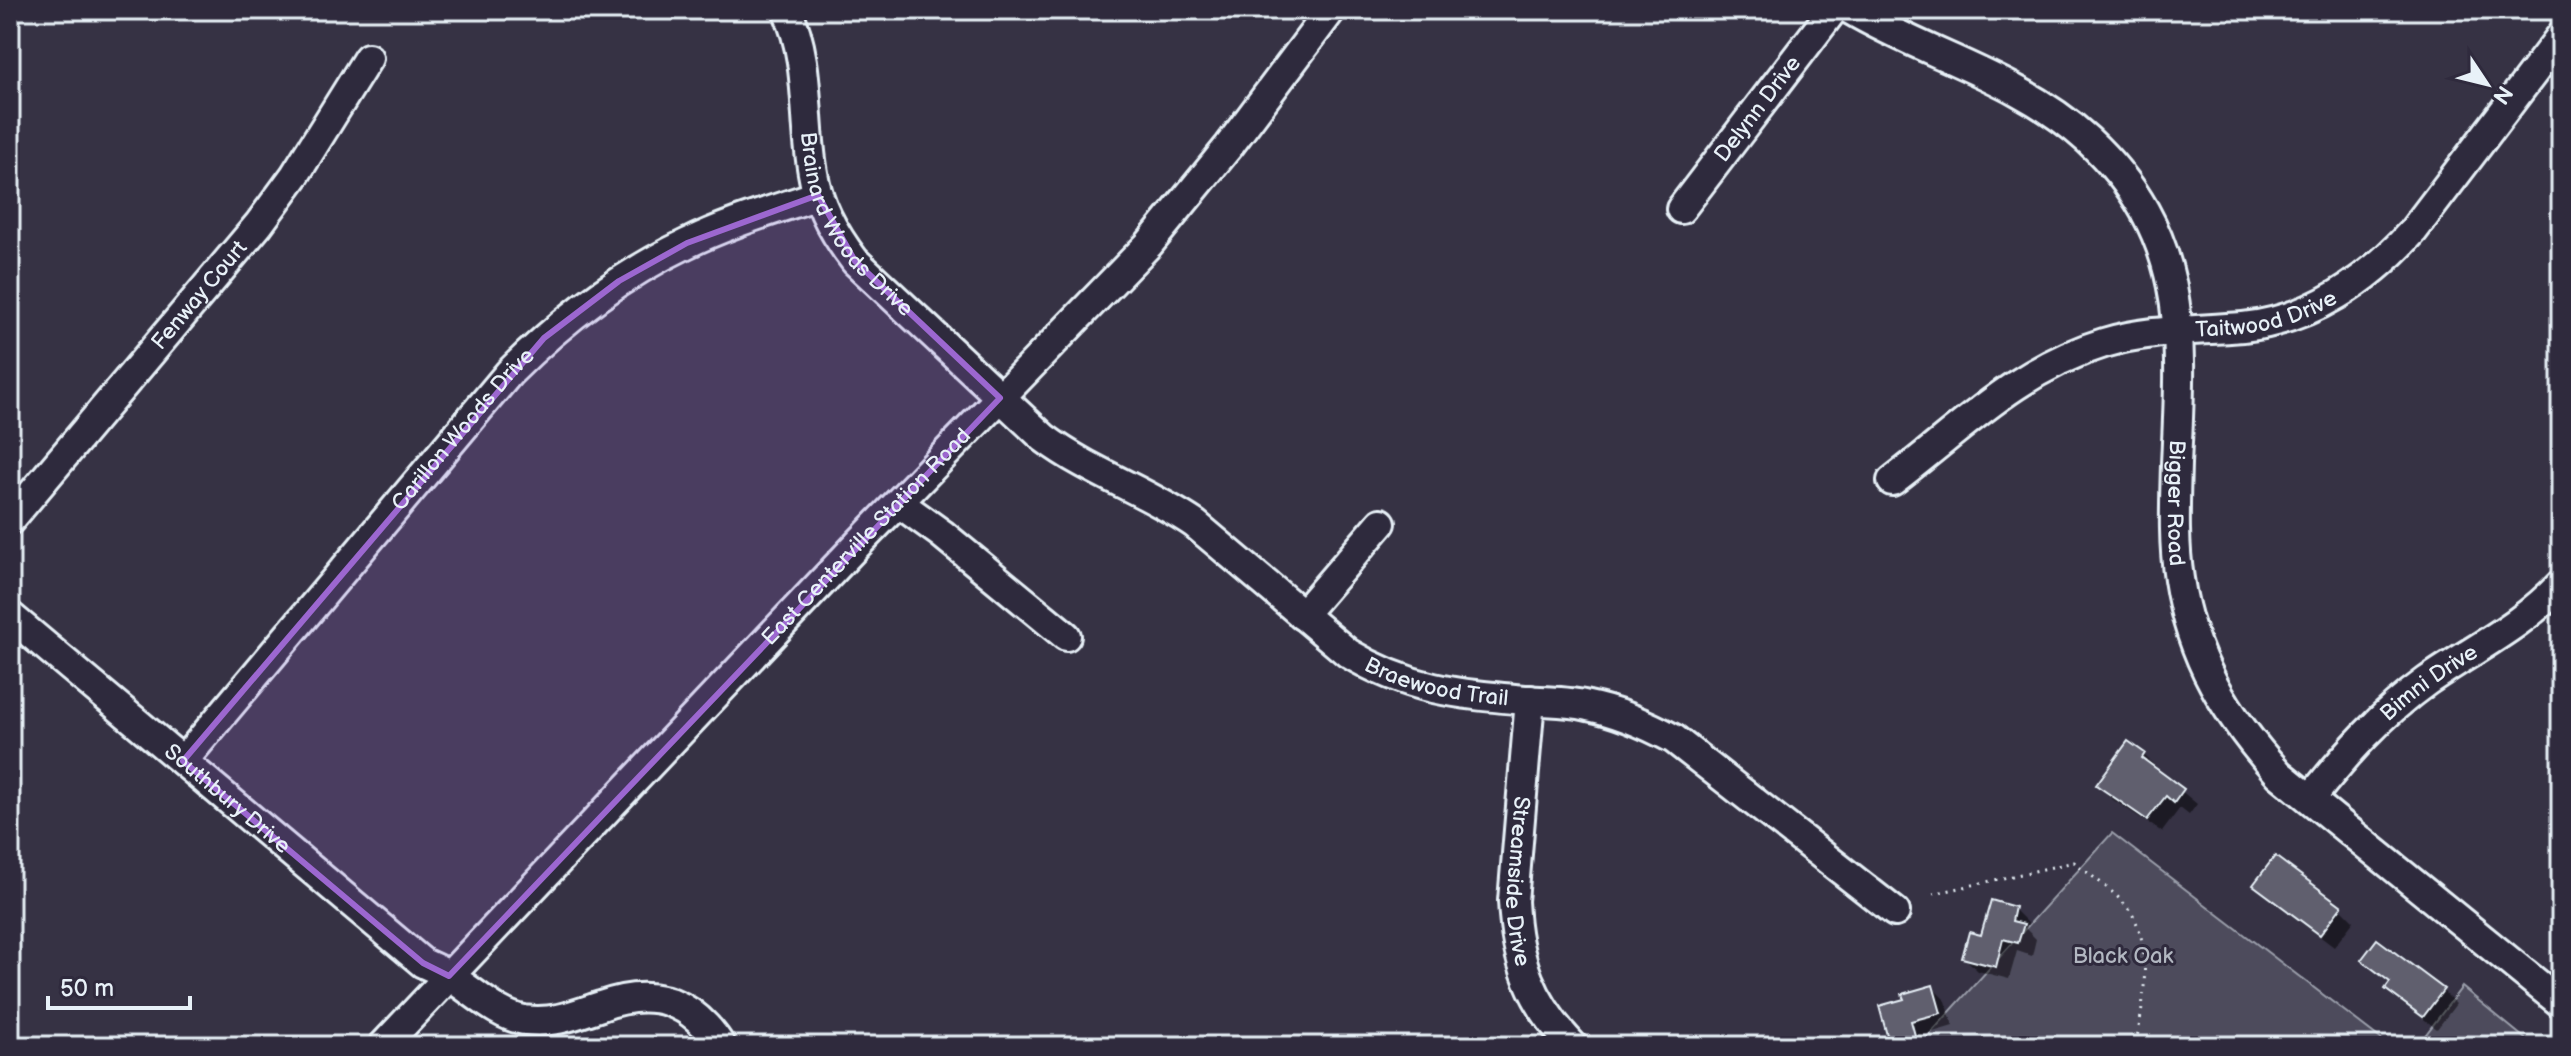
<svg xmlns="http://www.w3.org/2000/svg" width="2571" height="1056" viewBox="0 0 2571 1056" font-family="'Balsamiq Sans',sans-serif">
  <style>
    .green { fill: #4d4b5c; stroke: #9a9eaa; stroke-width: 2 }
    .shadow { fill: #0007 }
    .building { fill: #605e6e; stroke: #e8f1f8; stroke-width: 2 }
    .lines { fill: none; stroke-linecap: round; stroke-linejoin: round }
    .minor-casing { stroke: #e8f1f8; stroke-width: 34 }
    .path { stroke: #e8f1f8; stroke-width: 3; stroke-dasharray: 2 6; stroke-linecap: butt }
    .minor { stroke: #2f2a3d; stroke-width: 28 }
    .marked { fill: #9c67d0; fill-opacity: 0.2; stroke: #9c67d0; stroke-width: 6; stroke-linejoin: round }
    .labels { text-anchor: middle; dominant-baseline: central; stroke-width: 6; stroke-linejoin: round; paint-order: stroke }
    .street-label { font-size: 22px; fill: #e8f1f8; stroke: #2f2a3d }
    .park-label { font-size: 22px; fill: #b2b7c1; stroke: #2f2a3d }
  </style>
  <rect width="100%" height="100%" fill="#363244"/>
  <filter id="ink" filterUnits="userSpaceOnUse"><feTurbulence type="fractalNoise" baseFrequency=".0125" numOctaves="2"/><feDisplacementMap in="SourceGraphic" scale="16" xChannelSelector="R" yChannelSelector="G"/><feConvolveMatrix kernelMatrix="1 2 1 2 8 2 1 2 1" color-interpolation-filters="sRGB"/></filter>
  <g filter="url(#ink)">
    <g class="green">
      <polygon points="2112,833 2390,1046 1919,1046"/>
      <polygon points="2462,987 2534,1046 2417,1046"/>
    </g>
    <g class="shadow">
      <polygon points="2144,755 2157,768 2156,770 2197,804 2189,815 2180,808 2162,832 2112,799 2098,785"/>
      <polygon points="2276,858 2341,908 2354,921 2334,947 2269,898 2256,884"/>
      <polygon points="2014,909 2028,923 2026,929 2036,939 2032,956 2017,951 2009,979 1978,971 1964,957"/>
      <polygon points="2377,941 2443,991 2456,1004 2437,1029 2401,1002 2388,988 2391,984 2364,959"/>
      <polygon points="1933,988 1946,1001 1953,1026 1923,1035 1926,1046 1892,1046 1906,1000"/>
    </g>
    <g class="building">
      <polygon points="2128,741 2145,753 2142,758 2184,789 2174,803 2166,796 2147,820 2096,785"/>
      <polygon points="2275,856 2342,906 2320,935 2253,885"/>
      <polygon points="1991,900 2015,907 2012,921 2024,924 2018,943 2003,939 1996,967 1962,958 1969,932 1981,935"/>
      <polygon points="2377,939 2444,989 2423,1017 2385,989 2390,982 2361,960"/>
      <polygon points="1933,985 1941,1013 1911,1021 1918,1046 1890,1046 1879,1006 1904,999 1902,994"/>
    </g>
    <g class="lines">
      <defs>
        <g id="minor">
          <path id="s1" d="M787,10C811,61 803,119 813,173C818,206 835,235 855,261L1044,438C1091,473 1147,491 1195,524L1348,653C1409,690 1457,694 1526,700C1546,702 1568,701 1588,706C1619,712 1646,724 1674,739L1895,912"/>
          <path id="s2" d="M1851,10C1929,56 2019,77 2088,140C2190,235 2182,336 2176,464C2175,502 2173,541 2179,579C2191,658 2226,715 2279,774L2561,1003"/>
          <path id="s3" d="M1681,209L1833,10"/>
          <path id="s4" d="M1892,481C1962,428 2018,369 2104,343C2149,329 2196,331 2243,327C2311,320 2369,280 2413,231L2561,36"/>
          <polyline points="899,503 942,534 1066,636"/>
          <path id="s5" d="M10,520L259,224L295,175L368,58"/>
          <polyline points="1302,615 1381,523"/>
          <path id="s6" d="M10,616L423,963C432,967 442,971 450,977C474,991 496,1015 524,1020C553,1024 574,1015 601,1006C653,987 691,1000 721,1046"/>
          <path id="s7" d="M1530,700L1513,901C1516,961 1531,1002 1573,1046"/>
          <path id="s8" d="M183,761L509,373C561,321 619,276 686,244C728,223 774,210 818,195"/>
          <path id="s9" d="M2311,798C2346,754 2381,714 2427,681C2473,649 2522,626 2561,584"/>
          <path id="s10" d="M383,1046L858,544L1149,244L1229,146L1331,10"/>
        </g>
      </defs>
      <use href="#minor" class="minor-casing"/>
      <g class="path">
        <path d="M1933,894L2074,862C2091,876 2113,890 2127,907C2154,938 2144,1008 2135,1046"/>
        <polyline points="2534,1046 2561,1035"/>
      </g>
      <use href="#minor" class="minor"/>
    </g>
  </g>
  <path class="marked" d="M818,195L855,261L1000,398L449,976L423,963L183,761L544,338L619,281L687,243Z"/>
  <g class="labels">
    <g class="street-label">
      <text stroke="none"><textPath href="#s3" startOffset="126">Delynn Drive</textPath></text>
      <text stroke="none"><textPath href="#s1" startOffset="232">Brainard Woods Drive</textPath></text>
      <text stroke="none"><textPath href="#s5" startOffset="294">Fenway Court</textPath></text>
      <text stroke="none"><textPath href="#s4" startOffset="420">Taitwood Drive</textPath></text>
      <text stroke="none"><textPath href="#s8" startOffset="434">Carillon Woods Drive</textPath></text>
      <text stroke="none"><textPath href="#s2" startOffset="660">Bigger Road</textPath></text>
      <text stroke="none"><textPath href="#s10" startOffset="702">East Centerville Station Road</textPath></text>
      <text stroke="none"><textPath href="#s1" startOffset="992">Braewood Trail</textPath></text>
      <text stroke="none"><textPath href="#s9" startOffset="166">Bimni Drive</textPath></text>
      <text stroke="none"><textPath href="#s6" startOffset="284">Southbury Drive</textPath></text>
      <text stroke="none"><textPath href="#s7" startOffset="182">Streamside Drive</textPath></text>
    </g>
    <g class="park-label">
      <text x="2123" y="956">Black Oak</text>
    </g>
  </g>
  <rect width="2571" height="1056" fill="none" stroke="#2f2a3d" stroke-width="40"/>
  <rect x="20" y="20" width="2531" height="1016" fill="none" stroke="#e8f1f8" stroke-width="3" filter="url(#ink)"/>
  <g transform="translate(2487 84) rotate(125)" stroke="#2f2a3d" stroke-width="6" paint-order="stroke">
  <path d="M0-6L14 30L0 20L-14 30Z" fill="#e8f1f8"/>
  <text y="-12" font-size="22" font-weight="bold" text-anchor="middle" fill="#e8f1f8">N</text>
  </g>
  <path d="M48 996v12h142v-12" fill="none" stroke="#e8f1f8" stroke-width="4"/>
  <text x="60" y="996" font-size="24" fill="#e8f1f8" stroke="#2f2a3d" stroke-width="6" paint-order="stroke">50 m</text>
</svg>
